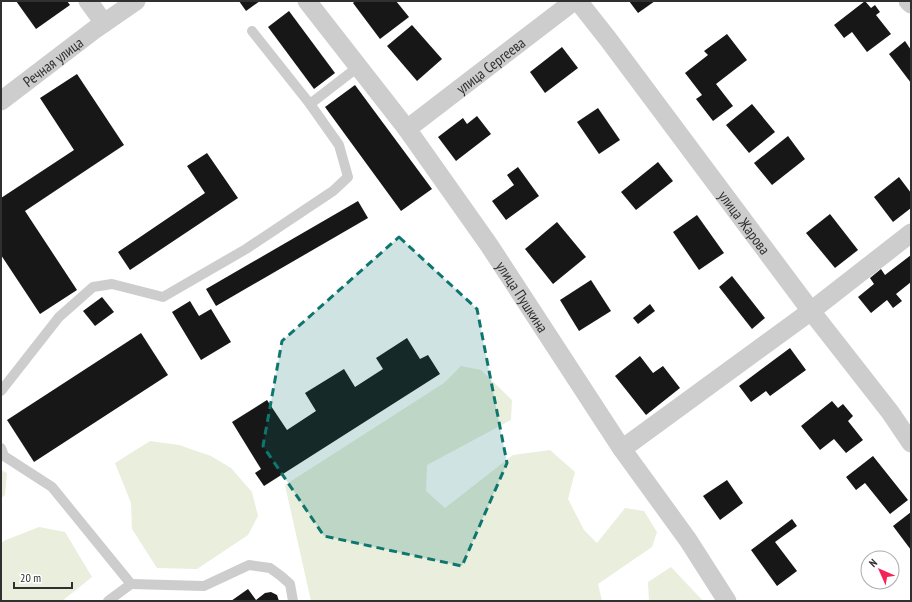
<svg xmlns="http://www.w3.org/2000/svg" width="912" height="602" viewBox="0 0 912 602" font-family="'PT Sans Narrow',sans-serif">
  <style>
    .green { fill: #e9eedd }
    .building { fill: #171717 }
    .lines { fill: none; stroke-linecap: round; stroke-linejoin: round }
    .service { stroke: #cdcdcd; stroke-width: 10 }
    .minor { stroke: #cdcdcd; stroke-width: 19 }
    .marked { fill: #0f766e; fill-opacity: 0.2; stroke: #0f766e; stroke-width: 3; stroke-dasharray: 8 5; stroke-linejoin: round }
    .labels { text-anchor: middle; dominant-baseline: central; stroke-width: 4; stroke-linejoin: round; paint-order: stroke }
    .street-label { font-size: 15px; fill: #303030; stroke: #fff }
  </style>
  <rect width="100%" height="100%" fill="#fff"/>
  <g class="green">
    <polygon points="461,366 481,370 512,400 511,420 427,465 426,491 445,508 513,455 550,450 575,472 568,499 584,530 597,543 625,508 644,511 657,532 652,547 598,584 602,601 311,601 285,485 444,383"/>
    <polygon points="150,441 179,445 211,456 231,468 252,492 258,516 248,535 197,569 157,568 132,529 131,503 115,463"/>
    <polygon points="1,470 7,473 5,495 1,498"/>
    <polygon points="39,527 65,532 92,577 62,601 1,601 1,543 6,540"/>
    <polygon points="671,567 703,601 649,601 648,582"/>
  </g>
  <g class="building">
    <polygon points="16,1 67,1 70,5 36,29"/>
    <polygon points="239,1 260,1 246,11"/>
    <polygon points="355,1 396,1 409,17 380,39 353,3"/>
    <polygon points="629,1 655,1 638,13"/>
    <polygon points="865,1 871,8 875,5 880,12 876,15 891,34 867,52 852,32 844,38 834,25"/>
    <polygon points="289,11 335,73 314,89 268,27"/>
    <polygon points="412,25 442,59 417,81 387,46"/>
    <polygon points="727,34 747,60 716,84 733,106 713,121 696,99 702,95 685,73 708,55 704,51"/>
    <polygon points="905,41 911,50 911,83 889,54"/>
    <polygon points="562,47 578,68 545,93 530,72"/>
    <polygon points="77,74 124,145 25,211 77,290 40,314 1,255 1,198 74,150 40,98"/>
    <polygon points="355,85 432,189 401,211 325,107"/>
    <polygon points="752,104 775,132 749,153 726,125"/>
    <polygon points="598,108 620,140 599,154 577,122"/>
    <polygon points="477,116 491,134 456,161 438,137 463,118 467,124"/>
    <polygon points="788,136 805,159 772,185 754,163"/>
    <polygon points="207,153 238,198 130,270 118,252 205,193 187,166"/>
    <polygon points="658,162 673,181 636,210 621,192"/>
    <polygon points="518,167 539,196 506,220 492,201 514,185 507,175"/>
    <polygon points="899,177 911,193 911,208 893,222 874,197"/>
    <polygon points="358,201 368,218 216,306 206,289"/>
    <polygon points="830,214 858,250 835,268 806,233"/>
    <polygon points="697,215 724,253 699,270 673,232"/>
    <polygon points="557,222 586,257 553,284 525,249"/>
    <polygon points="911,255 911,282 896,294 902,301 893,308 887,300 871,313 858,297 874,284 870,278 881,269 885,275"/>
    <polygon points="732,276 765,318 752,329 719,287"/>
    <polygon points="591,280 611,311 579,331 560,300"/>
    <polygon points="102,297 114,312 95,326 83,311"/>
    <polygon points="190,301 199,316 211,309 231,342 201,360 172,312"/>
    <polygon points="650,304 655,311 638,324 633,318"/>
    <polygon points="141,333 168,375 34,462 7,420"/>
    <polygon points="407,338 420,359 428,355 440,374 264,486 255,473 261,469 232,422 267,400 287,430 316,411 305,393 344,369 355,387 383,369 376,358"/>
    <polygon points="790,348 806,370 770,396 766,391 751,402 739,386"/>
    <polygon points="640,356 653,373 663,366 680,388 646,415 615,376"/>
    <polygon points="832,401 838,408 843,404 853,416 848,421 863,440 846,453 834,439 820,450 801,426"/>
    <polygon points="873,456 908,500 890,514 865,483 856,490 846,477"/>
    <polygon points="727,480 743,503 720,520 703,496"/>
    <polygon points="911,512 911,550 893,526"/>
    <polygon points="792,519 797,526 775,542 797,571 777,586 751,550"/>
    <polygon points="248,589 256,600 265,593 271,592 277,595 279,601 231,601"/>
  </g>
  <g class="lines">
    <g class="service">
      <polyline points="310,104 358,67"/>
      <polyline points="1,391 59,317 93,287 112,284 163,297 246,249 333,191 348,177 339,145 310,104 252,31"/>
      <polyline points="1,448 4,456 52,487 131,584 108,601"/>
      <polyline points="131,584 204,586 249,565 270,568 281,576 290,584 293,601"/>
    </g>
    <g class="minor">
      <polyline points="88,1 104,23"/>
      <path id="s1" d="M307,1L407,129L489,245L622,449L688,540L727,601"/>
      <path id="s2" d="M578,1L608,39L811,311L890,412L911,443"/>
      <polyline points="908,1 911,4"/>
      <path id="s3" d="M1,101L94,30L136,1"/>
      <path id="s4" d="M407,129L574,1"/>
      <polyline points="622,449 811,311 911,233"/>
    </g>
  </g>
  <path class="marked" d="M399,237L477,309L507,463L462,566L324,536L263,446L282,341Z"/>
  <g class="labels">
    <g class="street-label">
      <text stroke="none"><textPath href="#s3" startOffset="65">Речная улица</textPath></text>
      <text stroke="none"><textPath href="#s4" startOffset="105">улица Сергеева</textPath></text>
      <text stroke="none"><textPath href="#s2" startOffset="277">улица Жарова</textPath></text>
      <text stroke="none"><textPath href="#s1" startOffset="366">улица Пушкина</textPath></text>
    </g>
  </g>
  <rect width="912" height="602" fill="none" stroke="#303030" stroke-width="4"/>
  <g transform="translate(880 570) rotate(315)"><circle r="19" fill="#ffffff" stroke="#acacac"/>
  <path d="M0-3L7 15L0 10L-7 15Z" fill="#f52456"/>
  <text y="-6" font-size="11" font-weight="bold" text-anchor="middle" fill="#303030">N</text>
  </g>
  <path d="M14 582v6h58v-6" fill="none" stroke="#303030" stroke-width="2"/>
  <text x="20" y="582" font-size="12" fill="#303030" stroke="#ffffff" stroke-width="3" paint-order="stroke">20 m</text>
</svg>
